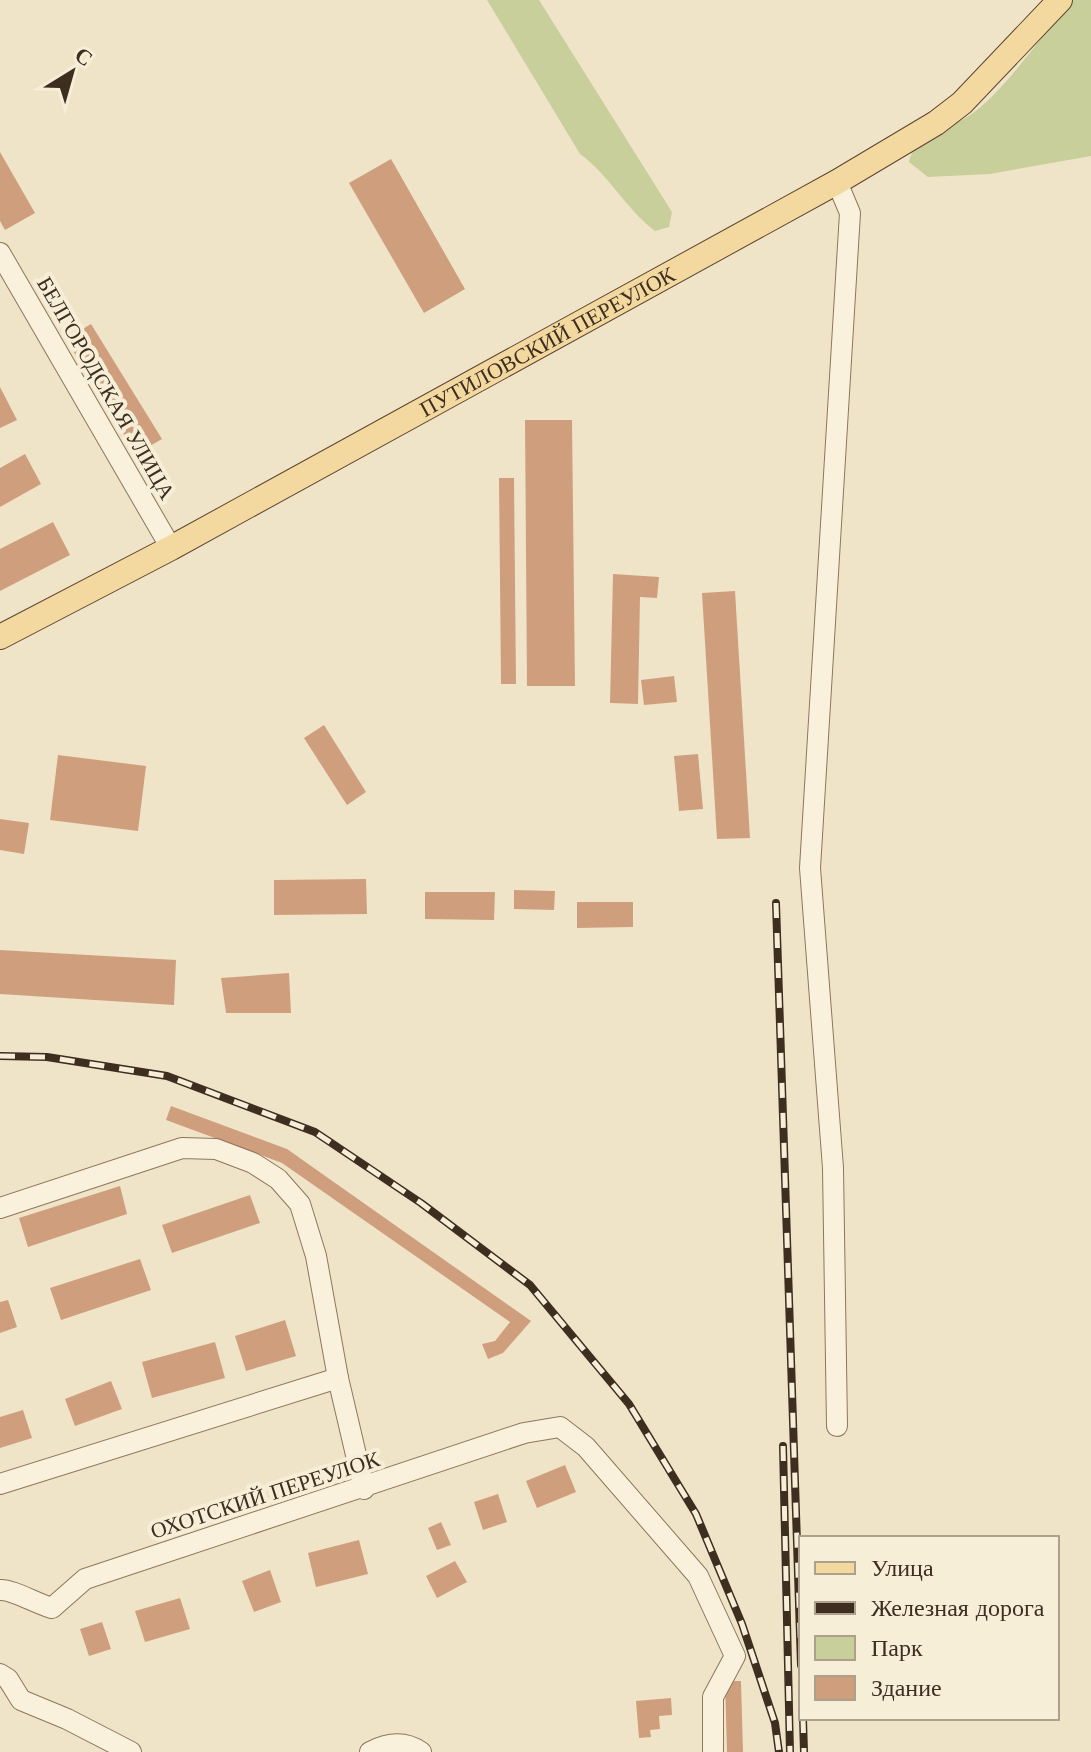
<svg xmlns="http://www.w3.org/2000/svg" width="1091" height="1752" viewBox="0 0 1091 1752" font-family="'Libre Baskerville',serif">
  <style>
    .green { fill: #c9cf9b }
    .building { fill: #cf9f7d }
    .lines { fill: none; stroke-linecap: round; stroke-linejoin: round }
    .minor-casing { stroke: #8d765c; stroke-width: 22 }
    .major-casing { stroke: #5b4430; stroke-width: 26 }
    .minor { stroke: #faf1dc; stroke-width: 20 }
    .major { stroke: #f3d9a0; stroke-width: 24 }
    .rail-casing { stroke: #3d2e20; stroke-width: 8 }
    .rail { stroke: #f7eed8; stroke-width: 5; stroke-dasharray: 15; stroke-linecap: butt }
    .labels { text-anchor: middle; dominant-baseline: central; stroke-width: 8; stroke-linejoin: round; paint-order: stroke }
    .street-label { font-size: 22px; fill: #3d2e20; stroke: #f7eed8 }
  </style>
  <rect width="100%" height="100%" fill="#f0e4c8"/>
  <g class="green">
    <path d="M487,0H539L672,212L669,227L655,231C626,209 609,175 580,154Z"/>
    <path d="M1071,0H1091V156L990,174L928,177L909,162C913,137 948,129 967,117C1001,96 1044,33 1071,0Z"/>
  </g>
  <g class="building">
    <polygon points="0,152 35,213 5,230 0,221"/>
    <polygon points="391,159 465,289 424,313 349,183"/>
    <polygon points="91,324 162,439 136,454 66,339"/>
    <polygon points="0,387 17,420 0,428"/>
    <polygon points="525,420 572,420 575,686 527,686"/>
    <polygon points="25,454 41,484 0,507 0,468"/>
    <polygon points="499,478 514,478 516,684 501,684"/>
    <polygon points="53,522 70,555 0,591 0,549"/>
    <polygon points="613,574 659,577 657,598 640,597 638,704 610,703"/>
    <polygon points="735,591 750,838 717,839 702,593"/>
    <polygon points="674,676 677,702 644,705 641,680"/>
    <polygon points="324,725 366,792 347,805 304,738"/>
    <polygon points="698,754 703,809 679,811 674,756"/>
    <polygon points="58,755 146,766 138,831 50,820"/>
    <polygon points="0,819 29,823 24,854 0,850"/>
    <polygon points="366,879 367,914 274,915 274,880"/>
    <polygon points="514,890 555,891 554,910 514,909"/>
    <polygon points="425,892 495,892 494,920 425,919"/>
    <polygon points="577,902 633,902 633,927 577,928"/>
    <polygon points="0,950 176,960 174,1005 0,994"/>
    <polygon points="289,973 291,1013 226,1013 221,978"/>
    <polygon points="171,1106 287,1149 531,1321 503,1353 488,1359 482,1344 495,1341 510,1322 282,1163 166,1120"/>
    <polygon points="120,1186 127,1214 28,1247 19,1218"/>
    <polygon points="250,1195 260,1223 172,1253 162,1225"/>
    <polygon points="140,1259 151,1290 61,1320 50,1288"/>
    <polygon points="8,1300 17,1327 0,1333 0,1302"/>
    <polygon points="285,1320 296,1356 246,1371 235,1336"/>
    <polygon points="215,1342 225,1378 152,1398 142,1362"/>
    <polygon points="111,1381 122,1409 75,1426 65,1399"/>
    <polygon points="23,1410 32,1438 0,1448 0,1417"/>
    <polygon points="565,1465 576,1492 537,1508 526,1481"/>
    <polygon points="498,1494 507,1522 483,1530 474,1502"/>
    <polygon points="441,1522 451,1545 437,1550 428,1528"/>
    <polygon points="359,1540 368,1574 316,1587 308,1553"/>
    <polygon points="455,1561 467,1582 437,1598 426,1576"/>
    <polygon points="270,1570 281,1602 254,1612 242,1581"/>
    <polygon points="180,1598 190,1629 145,1642 135,1611"/>
    <polygon points="102,1622 111,1649 89,1656 80,1629"/>
    <polygon points="725,1681 741,1681 743,1752 727,1752"/>
    <polygon points="671,1698 672,1715 659,1716 660,1729 650,1730 651,1737 639,1738 636,1701"/>
  </g>
  <g class="lines">
    <defs>
      <g id="minor">
        <polyline points="837,182 850,213 810,868 833,1168 837,1426"/>
        <polyline points="0,253 171,548"/>
        <polyline points="0,1208 182,1148 216,1149 253,1163 278,1179 300,1204 316,1256 338,1378 364,1489"/>
        <polyline points="0,1484 338,1378"/>
        <path d="M0,1590C12,1589 37,1604 52,1608L85,1579L524,1433L560,1427L586,1447L698,1576L735,1656L713,1697V1752"/>
        <polyline points="0,1674 8,1679 21,1700 67,1719 131,1752"/>
        <path d="M370,1752C387,1743 405,1741 421,1752"/>
      </g>
      <g id="major">
        <path id="s1" d="M0,637L171,548L837,182L936,123L962,103L1060,0"/>
      </g>
    </defs>
    <use href="#minor" class="minor-casing"/>
    <use href="#major" class="major-casing"/>
    <use href="#minor" class="minor"/>
    <use href="#major" class="major"/>
    <defs>
      <g id="rail">
        <polyline points="776,903 801,1665"/>
        <polyline points="0,1056 47,1057 167,1076 315,1132 421,1203 530,1285 629,1404 696,1514 742,1624 775,1723 779,1752"/>
        <polyline points="783,1446 790,1752"/>
        <polyline points="803,1718 804,1752"/>
      </g>
    </defs>
    <use href="#rail" class="rail-casing"/>
    <use href="#rail" class="rail"/>
  </g>
  <g class="labels">
    <g class="street-label">
      <text stroke="none"><textPath href="#s1" startOffset="622">ПУТИЛОВСКИЙ ПЕРЕУЛОК</textPath></text>
      <text transform="translate(106 388) rotate(60)">БЕЛГОРОДСКАЯ УЛИЦА</text>
      <text transform="translate(265 1495) rotate(-18)">ОХОТСКИЙ ПЕРЕУЛОК</text>
    </g>
  </g>
  <rect x="799" y="1536" width="260" height="184" fill="#f7eed8" stroke="#ada18e" stroke-width="2"/>
  <rect x="815" y="1562" width="40" height="12" fill="#f3d9a0" stroke="#ada18e" stroke-width="2"/>
  <text x="871" y="1576" font-size="24" fill="#3d2e20">Улица</text>
  <rect x="815" y="1602" width="40" height="12" fill="#3d2e20" stroke="#ada18e" stroke-width="2"/>
  <text x="871" y="1616" font-size="24" fill="#3d2e20">Железная дорога</text>
  <rect x="815" y="1636" width="40" height="24" fill="#c9cf9b" stroke="#ada18e" stroke-width="2"/>
  <text x="871" y="1656" font-size="24" fill="#3d2e20">Парк</text>
  <rect x="815" y="1676" width="40" height="24" fill="#cf9f7d" stroke="#ada18e" stroke-width="2"/>
  <text x="871" y="1696" font-size="24" fill="#3d2e20">Здание</text>
  <g transform="translate(72 72) rotate(37)" stroke="#f7eed8" stroke-width="6" paint-order="stroke">
  <path d="M0-6L14 30L0 20L-14 30Z" fill="#3d2e20"/>
  <text y="-12" font-size="22" font-weight="bold" text-anchor="middle" fill="#3d2e20">С</text>
  </g>
</svg>
